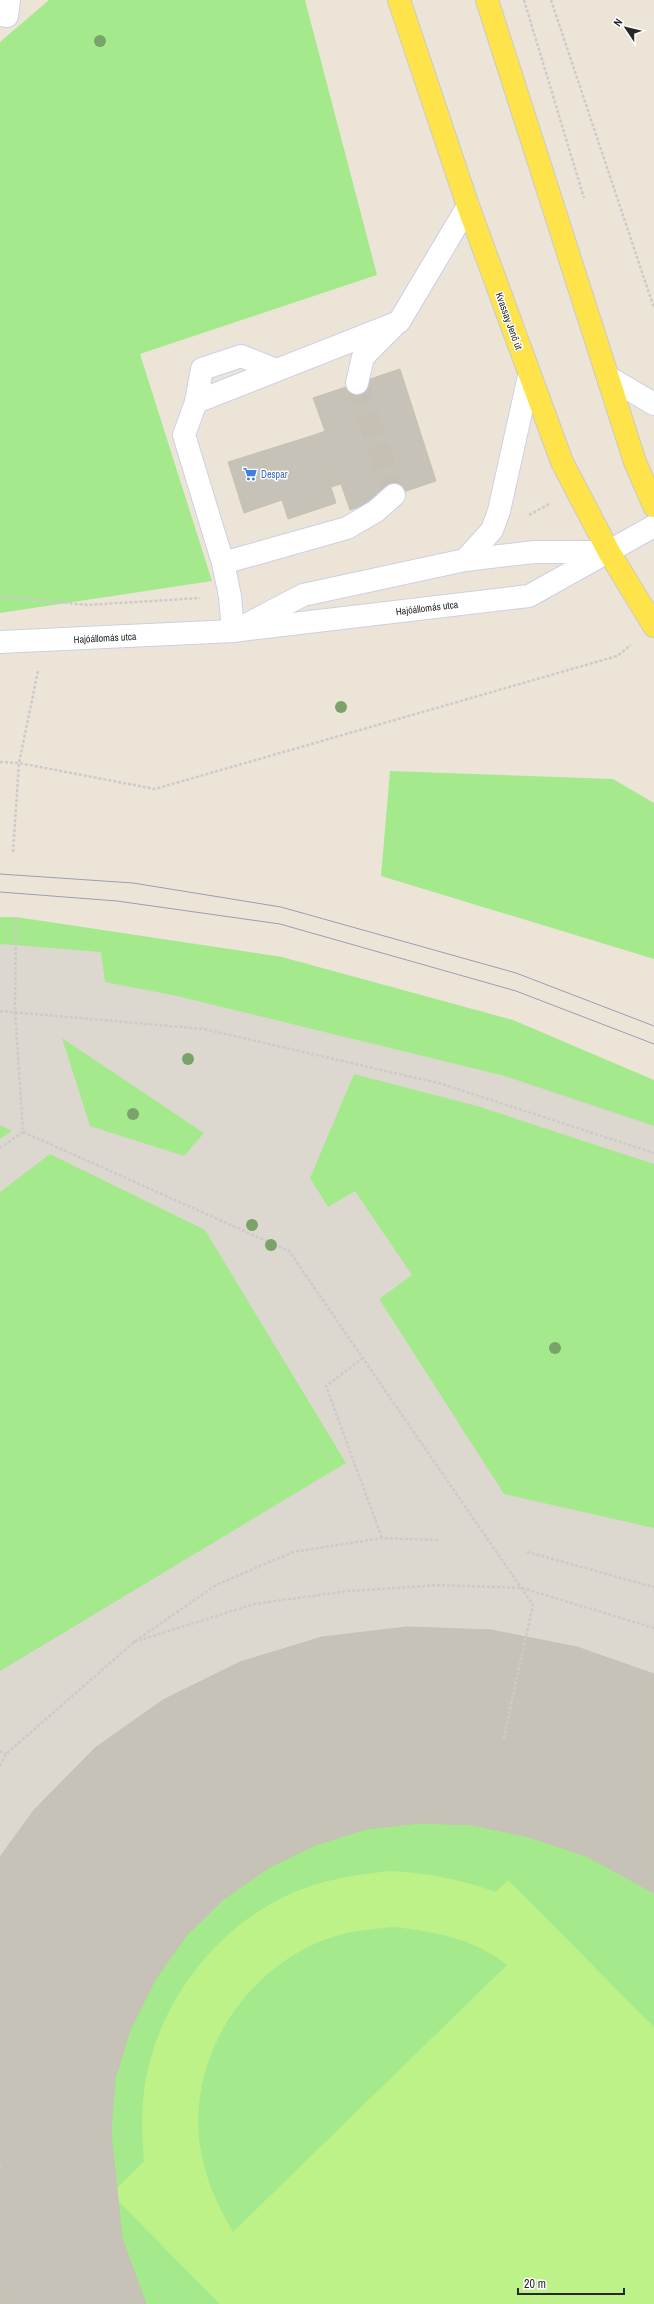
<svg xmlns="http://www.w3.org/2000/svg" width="654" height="2304" viewBox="0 0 654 2304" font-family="'Archivo Narrow',sans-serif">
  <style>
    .green { fill: #a5e98d }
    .pitch { fill: #bcf287; fill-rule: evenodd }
    .plaza { fill: #dcd8cf; fill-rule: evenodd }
    .building { fill: #c7c2b8; stroke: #c7c1b1 }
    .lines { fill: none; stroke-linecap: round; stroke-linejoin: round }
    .minor-tunnel { stroke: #c5bfb4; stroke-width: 22; stroke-dasharray: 22 11; stroke-linecap: butt }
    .minor-casing { stroke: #cdcfe3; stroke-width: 24 }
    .major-casing { stroke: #cbcbcb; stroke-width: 24 }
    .path { stroke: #cbcbcb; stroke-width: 2.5; stroke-dasharray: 3 2; stroke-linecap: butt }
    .minor { stroke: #fff; stroke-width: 22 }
    .major { stroke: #ffe34a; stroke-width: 22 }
    .tram { stroke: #9a9cb5; stroke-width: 1 }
    .tree { fill: #7aa26b }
    .labels { text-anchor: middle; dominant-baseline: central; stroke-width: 3; stroke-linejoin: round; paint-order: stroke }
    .street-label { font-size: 10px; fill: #282828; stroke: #fff }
    .shop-label { font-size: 10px; fill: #366cbe; stroke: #fff; text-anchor: start }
  </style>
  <rect width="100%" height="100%" fill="#ece5d7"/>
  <g class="green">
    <polygon points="49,0 305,0 377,275 140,354 212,581 0,613 0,42"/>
    <polygon points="390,771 613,779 654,803 654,959 381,876"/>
    <polygon points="0,917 16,917 282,957 513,1020 654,1080 654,2304 0,2304"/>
  </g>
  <path class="pitch" d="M389,1871C427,1873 460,1879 496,1892L508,1880L654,2027V2304H220L111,2194L144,2161C142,2137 141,2114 144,2091C156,1998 227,1911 317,1884C341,1877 364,1874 389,1871ZM393,1927C433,1931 475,1939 507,1965L233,2232C218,2206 206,2181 201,2151C184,2060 247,1964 333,1937C353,1930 373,1929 393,1927Z"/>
  <path class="plaza" d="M0,944L101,952L105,982L177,996L505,1076L654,1126V1164L477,1106L354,1074L310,1178L328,1207L355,1191L412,1275L379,1299L504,1494L654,1528V1674L577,1647L240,1662L163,1700L95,1748L34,1810L0,1857V1671L346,1463L205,1230L50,1154L0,1192V1139L12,1131L0,1125ZM62,1038L204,1133L184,1156L90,1126Z"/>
  <g class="building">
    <polygon points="400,369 436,481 350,510 341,484 331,487 314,435 325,431 313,398"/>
    <polygon points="314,435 336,503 288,519 282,500 244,513 228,462"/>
    <polygon points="407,1627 491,1630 577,1647 654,1674 654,1893 586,1856 529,1837 472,1825 420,1823 366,1829 315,1845 268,1868 224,1899 186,1936 155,1980 130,2030 115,2079 111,2132 122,2238 146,2304 0,2304 0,1857 34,1810 95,1748 163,1700 240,1662 322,1637"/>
  </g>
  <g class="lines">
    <polyline class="minor-tunnel" points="357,383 394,495"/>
    <defs>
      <g id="minor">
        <polyline points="0,15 7,16 9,0"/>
        <polyline points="608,377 654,404"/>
        <polyline points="357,383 363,357 392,328"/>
        <polyline points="196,402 202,369 241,356 276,370"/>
        <polyline points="465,560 492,530 499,511 529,376"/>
        <polyline points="223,563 347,528 376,511 394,495"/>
        <polyline points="246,625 303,595 465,560 534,552 608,552"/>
        <polyline points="233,631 230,596 223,563 184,435 196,402 399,322 468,206"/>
        <polyline points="0,642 233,631 529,596 654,526"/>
      </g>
      <g id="major">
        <polyline points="399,0 468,206 562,462 609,552 654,626"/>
        <polyline points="487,0 635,462 654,506"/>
      </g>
    </defs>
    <use href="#minor" class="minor-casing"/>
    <use href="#major" class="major-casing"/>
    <g class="path">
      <polyline points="524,0 584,198"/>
      <polyline points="551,0 654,308"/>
      <polyline points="529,515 551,503"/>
      <polyline points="0,596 87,605 200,598"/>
      <polyline points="0,762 19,763 155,789 617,656 631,645"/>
      <polyline points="13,852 19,763 38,671"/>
      <polyline points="16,917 15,1011 23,1132"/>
      <polyline points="0,1011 204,1029 442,1084 654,1153"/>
      <polyline points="23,1132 289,1251 533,1605 503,1741"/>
      <polyline points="0,1148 23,1132"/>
      <polyline points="363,1358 326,1386 382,1538"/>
      <polyline points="527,1552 654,1587"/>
      <polyline points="134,1642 254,1604 348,1591 439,1585 522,1588 654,1628"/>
      <polyline points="0,1751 6,1754"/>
      <polyline points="0,1766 6,1754 134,1642 216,1585 293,1552 382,1538 438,1540"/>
      <polyline points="0,2166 1,2166"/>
    </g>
    <use href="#minor" class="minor"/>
    <use href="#major" class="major"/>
    <g class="tram">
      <polyline points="0,874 133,883 281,907 516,973 654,1026"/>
      <polyline points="0,892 117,901 280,924 516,991 654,1044"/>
    </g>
  </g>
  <g class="tree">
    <circle cx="100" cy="41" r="6"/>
    <circle cx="341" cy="707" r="6"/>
    <circle cx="188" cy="1059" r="6"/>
    <circle cx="133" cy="1114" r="6"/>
    <circle cx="252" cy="1225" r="6"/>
    <circle cx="271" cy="1245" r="6"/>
    <circle cx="555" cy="1348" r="6"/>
  </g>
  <defs>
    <symbol id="supermarket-bare" viewBox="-9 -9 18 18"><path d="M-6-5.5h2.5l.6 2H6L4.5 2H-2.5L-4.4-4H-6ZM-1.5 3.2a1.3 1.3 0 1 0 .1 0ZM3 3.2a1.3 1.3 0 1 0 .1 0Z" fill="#3f7fe0" stroke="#fff" stroke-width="2.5" paint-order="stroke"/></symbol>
  </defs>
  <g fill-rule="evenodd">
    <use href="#supermarket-bare" x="240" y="464" width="20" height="20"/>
  </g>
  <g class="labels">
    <g class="street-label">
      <text transform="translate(509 321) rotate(70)">Kvassay Jenő út</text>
      <text transform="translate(427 608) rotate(-7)">Hajóállomás utca</text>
      <text transform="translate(105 638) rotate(-3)">Hajóállomás utca</text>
    </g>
    <g class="shop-label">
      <text x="261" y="474">Despar</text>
    </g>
  </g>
  <g transform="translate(626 28) rotate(305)" stroke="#ffffff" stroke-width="3" paint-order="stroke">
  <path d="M0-3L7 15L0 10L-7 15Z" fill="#282828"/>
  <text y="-6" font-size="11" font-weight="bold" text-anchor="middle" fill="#282828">N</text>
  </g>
  <path d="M518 2288v6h106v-6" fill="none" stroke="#282828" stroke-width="2"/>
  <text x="524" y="2288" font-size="12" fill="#282828" stroke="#ffffff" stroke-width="3" paint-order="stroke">20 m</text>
</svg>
